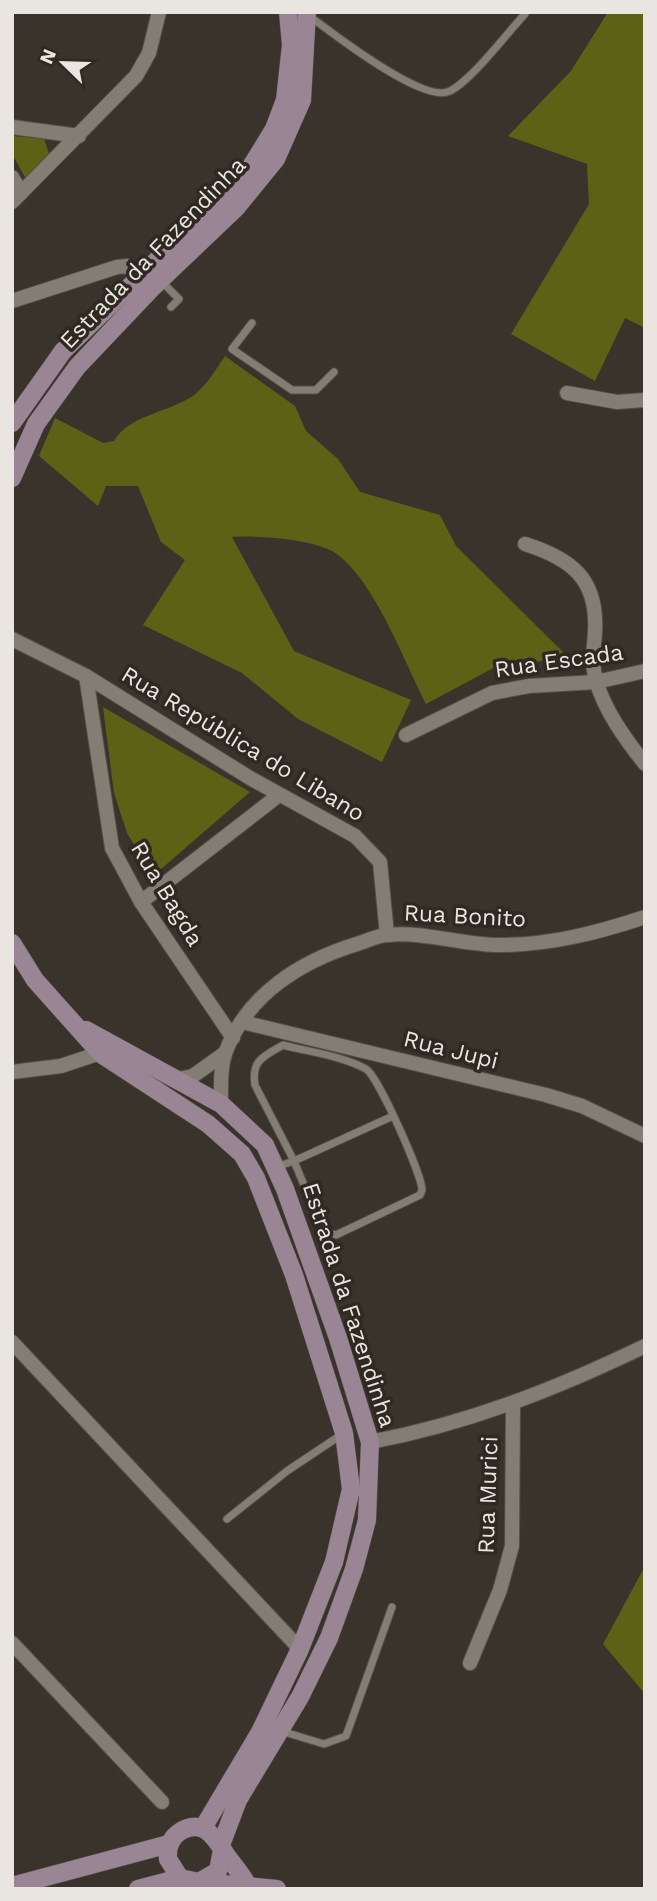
<svg xmlns="http://www.w3.org/2000/svg" width="657" height="1901" viewBox="0 0 657 1901" font-family="'Work Sans',sans-serif">
  <style>
    .green { fill: #5d6116 }
    .lines { fill: none; stroke-linecap: round; stroke-linejoin: round }
    .lane-casing { stroke: #545049; stroke-width: 9 }
    .street-casing { stroke: #545049; stroke-width: 16 }
    .secondary-casing { stroke: #545049; stroke-width: 19 }
    .lane { stroke: #837d74; stroke-width: 7 }
    .street { stroke: #837d74; stroke-width: 14 }
    .secondary { stroke: #998594; stroke-width: 18 }
    .labels { text-anchor: middle; dominant-baseline: central; stroke-width: 7; stroke-linejoin: round; paint-order: stroke }
    .street-label { font-size: 23px; fill: #e9e6e1; stroke: #2f2922 }
  </style>
  <rect width="100%" height="100%" fill="#39332c"/>
  <g class="green">
    <polygon points="608,12 645,12 645,328 625,318 595,381 511,334 589,204 587,164 508,136 571,71"/>
    <polygon points="12,136 44,138 50,157 26,179 12,154"/>
    <path d="M225,356L295,406L306,431L338,459L360,492L440,515L456,546L569,658L497,666L426,704C405,663 372,574 332,551C311,539 256,535 232,537L294,651L411,700L382,762L298,719L242,673L143,625L185,560L161,542L138,486H106L98,506L39,456L55,418L103,443L114,441C130,414 169,413 194,395C207,385 216,369 225,356Z"/>
    <polygon points="103,707 250,792 153,876 127,833 114,793"/>
    <polygon points="645,1566 645,1694 603,1644"/>
  </g>
  <g class="lines">
    <defs>
      <g id="lane">
        <path d="M308,15C331,32 424,105 450,91C472,80 507,33 525,14"/>
        <polyline points="160,280 179,299 171,307"/>
        <polyline points="252,323 232,349 292,390 316,390 334,372"/>
        <path d="M276,1167L294,1161L323,1231L336,1235L420,1195L422,1190C422,1175 378,1076 366,1069C343,1056 309,1052 283,1045C264,1056 251,1060 255,1085L294,1161L393,1116"/>
        <polyline points="227,1519 287,1471 344,1433"/>
        <polyline points="281,1731 324,1744 346,1736 392,1607"/>
      </g>
      <g id="street">
        <polyline points="12,127 79,136"/>
        <polyline points="12,177 21,193"/>
        <polyline points="12,202 136,76 149,53 159,12"/>
        <polyline points="12,301 117,267 127,266 146,282"/>
        <polyline points="567,393 617,402 645,400"/>
        <path d="M525,544C572,559 598,579 595,632C594,648 591,664 596,680C604,710 626,740 645,764"/>
        <polyline points="12,639 86,676 250,778 355,836 380,862 387,935"/>
        <polyline points="86,676 112,848 141,902 233,1038"/>
        <polyline points="406,735 492,693 529,686 596,682 645,671"/>
        <polyline points="141,902 279,795"/>
        <polyline points="242,1022 546,1095 582,1106 645,1136"/>
        <polyline points="12,1072 61,1066 109,1050"/>
        <polyline points="178,1079 193,1076 225,1053"/>
        <path d="M221,1104C221,1087 220,1067 226,1051C248,994 301,961 357,944C367,941 378,935 388,935C424,931 462,945 499,945C550,945 597,933 645,917"/>
        <polyline points="12,1342 300,1649"/>
        <path d="M370,1442C467,1424 556,1389 645,1346"/>
        <polyline points="12,1643 162,1802"/>
        <polyline points="470,1663 500,1590 512,1546 513,1405"/>
      </g>
      <g id="secondary">
        <polyline points="12,423 63,351 247,173 274,129 285,100 291,45 288,12"/>
        <polyline points="12,478 36,424 77,367 152,288 236,208 276,159 302,100 307,12"/>
        <polyline points="12,943 35,980 101,1054 208,1124 242,1154 256,1178 294,1275 344,1433 351,1489 334,1562 300,1649 260,1732 203,1828"/>
        <polyline points="86,1030 221,1104 265,1145 285,1189 338,1338 370,1442 367,1520 354,1569 329,1638 300,1697 238,1800 221,1845"/>
        <path d="M222,1850L218,1871L199,1882L180,1878L168,1859C167,1848 170,1838 181,1831C202,1819 213,1835 223,1850C231,1863 241,1872 248,1886"/>
        <polyline points="201,1882 277,1889"/>
        <polyline points="12,1886 169,1844"/>
        <polyline points="138,1889 180,1878"/>
      </g>
    </defs>
    <use href="#lane" class="lane-casing"/>
    <use href="#street" class="street-casing"/>
    <use href="#secondary" class="secondary-casing"/>
    <use href="#lane" class="lane"/>
    <use href="#street" class="street"/>
    <use href="#secondary" class="secondary"/>
  </g>
  <g class="labels">
    <g class="street-label">
      <text transform="translate(153 253) rotate(-46)">Estrada da Fazendinha</text>
      <text transform="translate(559 661) rotate(-8)">Rua Escada</text>
      <text transform="translate(243 744) rotate(31)">Rua República do Libano</text>
      <text transform="translate(167 894) rotate(59)">Rua Bagda</text>
      <text transform="translate(465 916) rotate(3)">Rua Bonito</text>
      <text transform="translate(451 1050) rotate(14)">Rua Jupi</text>
      <text transform="translate(349 1305) rotate(72)">Estrada da Fazendinha</text>
      <text transform="translate(488 1495) rotate(-88)">Rua Murici</text>
    </g>
  </g>
  <rect width="657" height="1901" fill="none" stroke="#e9e6e1" stroke-width="28"/>
  <g transform="translate(63 63) rotate(293)" stroke="#2f2922" stroke-width="5" paint-order="stroke">
  <path d="M0-5L12 26L0 18L-12 26Z" fill="#e9e6e1"/>
  <text y="-10" font-size="19" font-weight="bold" text-anchor="middle" fill="#e9e6e1">N</text>
  </g>
</svg>
